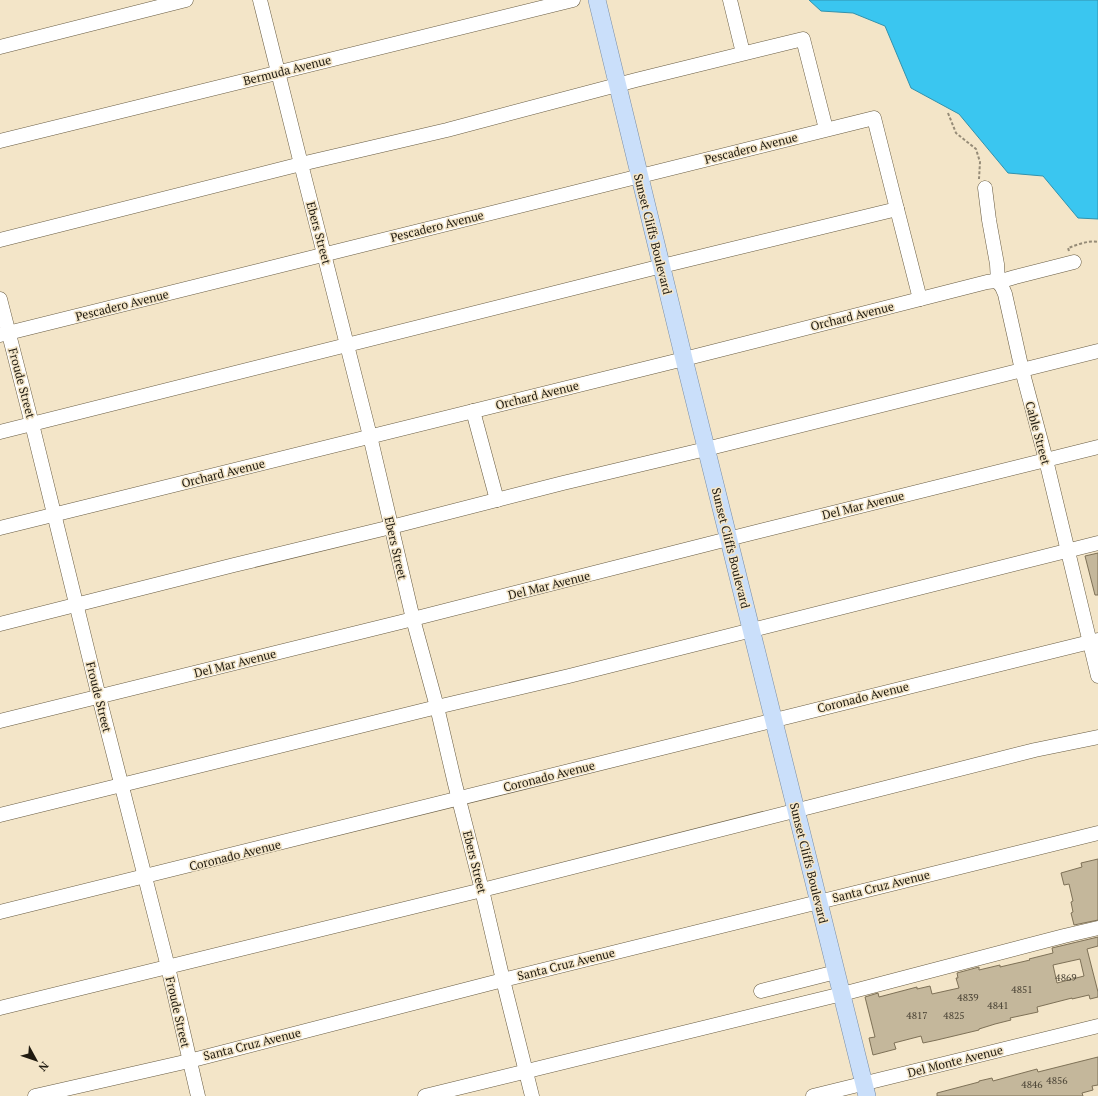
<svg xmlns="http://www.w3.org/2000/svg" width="1098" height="1096" viewBox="0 0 1098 1096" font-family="'PT Serif',serif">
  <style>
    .water { fill: #3ac6f0; stroke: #3292ad }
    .building { fill: #c4b79b; stroke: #7e7157; fill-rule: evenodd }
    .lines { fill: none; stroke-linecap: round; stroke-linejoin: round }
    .minor-casing { stroke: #675b42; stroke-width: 15 }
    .major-casing { stroke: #778ca6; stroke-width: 18 }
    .path { stroke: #958b77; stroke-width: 2; stroke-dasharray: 3 2; stroke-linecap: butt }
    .minor { stroke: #fff; stroke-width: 14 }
    .major { stroke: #cadffa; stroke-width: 17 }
    .labels { text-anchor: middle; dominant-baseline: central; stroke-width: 3; stroke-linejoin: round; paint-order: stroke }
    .number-label { font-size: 10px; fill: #484133 }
    .street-label { font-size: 12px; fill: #1f1a10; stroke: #f3e5c8 }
  </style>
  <rect width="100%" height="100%" fill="#f3e5c8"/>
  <polygon class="water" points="809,0 1098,0 1098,219 1078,218 1043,176 1008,173 959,114 911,88 885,26 853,13 821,11"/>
  <g class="building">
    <polygon points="1098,553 1098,595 1095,595 1085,556"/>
    <polygon points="1098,859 1098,920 1074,925 1071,913 1073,912 1071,902 1073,901 1069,884 1064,885 1061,873 1082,867 1081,863"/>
    <path d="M1098,937V946L1087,949L1098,992V997L1090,999L1089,995L1072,999V998L1037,1007L1038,1012L1010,1018L1011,1020L995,1024L979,1029V1030L937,1040L923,1043L921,1036L894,1043L896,1049L873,1055L869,1038L875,1037L865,997L878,993L879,997L917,987V989L930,986L932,994L959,988L956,978H958L957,973L979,967V970L1000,965V967L1030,960L1029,959L1053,953L1052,948ZM1080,959L1084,976L1057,983L1053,965Z"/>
    <polygon points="1098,1057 1098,1085 1092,1086 1093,1090 1082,1093 1083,1096 937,1096 937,1093 979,1082 979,1081 992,1078 993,1081 1037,1069 1038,1072"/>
  </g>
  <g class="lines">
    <defs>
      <g id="minor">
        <polyline points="260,0 301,164 324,254 370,436 413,619 437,707 455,784 482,890 503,980 532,1096"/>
        <polyline points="730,0 743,53"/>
        <polyline points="0,47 186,0"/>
        <polyline points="0,141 573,0"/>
        <polyline points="985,188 989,220 997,264 998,282 1002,287 1005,294 1022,370 1046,460 1098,676"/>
        <polyline points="0,240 301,164 447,130 636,80 803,39 826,129"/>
        <polyline points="0,299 32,424 99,697 168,967 198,1096"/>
        <polyline points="0,335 874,118 897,209 920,299"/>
        <polyline points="473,411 497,500"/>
        <polyline points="0,432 662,266 897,209"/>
        <polyline points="0,528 684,359 987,282 995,281 998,282 1015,277 1074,262"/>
        <polyline points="0,624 234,565 391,527 563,483 706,449 1098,351"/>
        <polyline points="0,721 401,622 728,539 1098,447"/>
        <polyline points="0,815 437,707 569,676 1098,543"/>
        <polyline points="0,912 1098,640"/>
        <polyline points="761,991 836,972"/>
        <polyline points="0,1008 482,890 1035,750 1098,737"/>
        <polyline points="35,1096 189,1061 503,980 1098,833"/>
        <polyline points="425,1096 842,994 1064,936 1098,928"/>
        <polyline points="813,1096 1098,1026"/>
      </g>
      <polyline id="major" points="597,0 684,359 867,1096"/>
    </defs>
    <use href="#minor" class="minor-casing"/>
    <use href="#major" class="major-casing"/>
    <g class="path">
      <polyline points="948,113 956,133 976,149 980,162 979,179"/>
      <path d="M1069,251L1068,248C1077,245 1088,240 1098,242"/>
    </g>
    <use href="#minor" class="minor"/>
    <use href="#major" class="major"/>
  </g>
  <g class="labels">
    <g class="number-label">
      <text x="1066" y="977">4869</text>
      <text x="1022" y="989">4851</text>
      <text x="968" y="997">4839</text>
      <text x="998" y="1005">4841</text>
      <text x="917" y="1015">4817</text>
      <text x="954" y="1015">4825</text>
      <text x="1057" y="1080">4856</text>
      <text x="1032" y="1084">4846</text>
    </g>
    <g class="street-label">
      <text transform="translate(287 70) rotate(-14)">Bermuda Avenue</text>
      <text transform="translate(751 148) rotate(-14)">Pescadero Avenue</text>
      <text transform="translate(437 226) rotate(-14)">Pescadero Avenue</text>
      <text transform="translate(319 233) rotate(75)">Ebers Street</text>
      <text transform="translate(653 234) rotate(76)">Sunset Cliffs Boulevard</text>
      <text transform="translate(122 305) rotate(-14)">Pescadero Avenue</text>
      <text transform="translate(852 316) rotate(-14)">Orchard Avenue</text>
      <text transform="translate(22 383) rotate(75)">Froude Street</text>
      <text transform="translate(537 395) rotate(-14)">Orchard Avenue</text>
      <text transform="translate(1038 433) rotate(75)">Cable Street</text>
      <text transform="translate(223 473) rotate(-14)">Orchard Avenue</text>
      <text transform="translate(863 505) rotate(-14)">Del Mar Avenue</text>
      <text transform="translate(396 548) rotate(77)">Ebers Street</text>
      <text transform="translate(731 548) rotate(76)">Sunset Cliffs Boulevard</text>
      <text transform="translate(549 585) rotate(-14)">Del Mar Avenue</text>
      <text transform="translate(235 663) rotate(-14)">Del Mar Avenue</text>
      <text transform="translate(99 697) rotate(76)">Froude Street</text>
      <text transform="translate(863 697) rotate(-14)">Coronado Avenue</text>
      <text transform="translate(549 776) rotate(-14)">Coronado Avenue</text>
      <text transform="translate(235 855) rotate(-14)">Coronado Avenue</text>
      <text transform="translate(475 862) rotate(76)">Ebers Street</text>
      <text transform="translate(809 863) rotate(76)">Sunset Cliffs Boulevard</text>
      <text transform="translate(881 886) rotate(-14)">Santa Cruz Avenue</text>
      <text transform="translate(566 964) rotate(-14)">Santa Cruz Avenue</text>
      <text transform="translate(178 1012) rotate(77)">Froude Street</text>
      <text transform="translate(252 1044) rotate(-14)">Santa Cruz Avenue</text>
      <text transform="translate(955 1061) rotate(-14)">Del Monte Avenue</text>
    </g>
  </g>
  <g transform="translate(36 1060) rotate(130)" stroke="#f3e5c8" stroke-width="3" paint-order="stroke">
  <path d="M0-3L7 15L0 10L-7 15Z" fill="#1f1a10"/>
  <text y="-6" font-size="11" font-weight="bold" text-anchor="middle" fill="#1f1a10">N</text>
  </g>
</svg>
